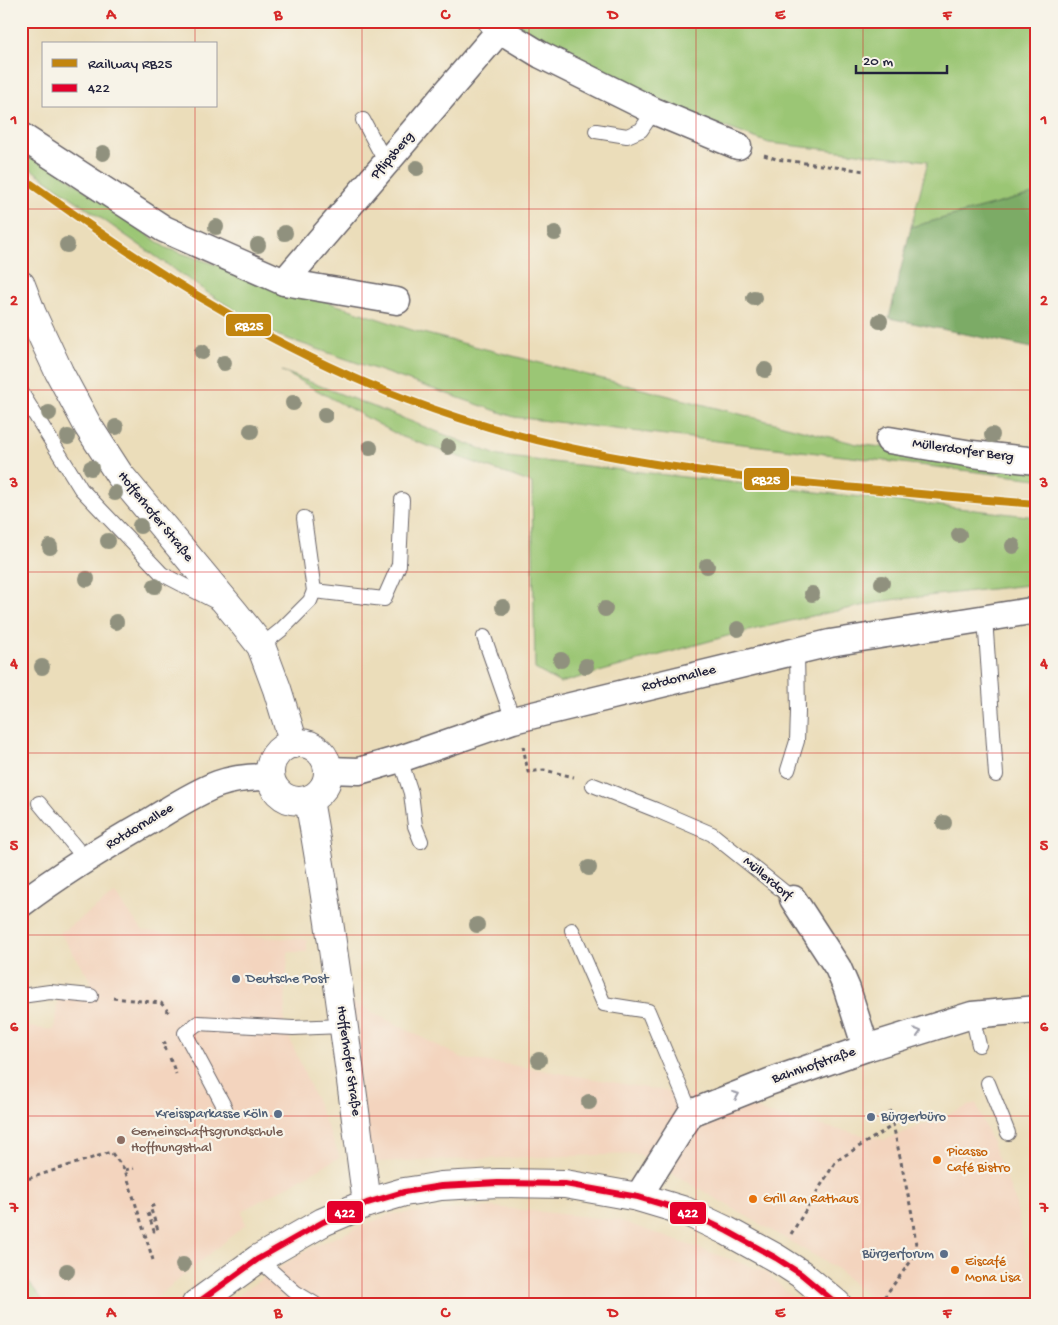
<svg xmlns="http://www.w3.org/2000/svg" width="1058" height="1325" viewBox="0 0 1058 1325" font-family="'Gochi Hand',sans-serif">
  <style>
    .built { fill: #f3d4be }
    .green { fill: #9bc674; stroke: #5e7458 }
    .forest { fill: #7cab66; stroke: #4f6650 }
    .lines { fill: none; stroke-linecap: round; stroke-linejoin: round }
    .lane-casing { stroke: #686367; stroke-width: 16 }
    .street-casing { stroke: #686367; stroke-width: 29 }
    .secondary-casing { stroke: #686367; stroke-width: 30 }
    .path { stroke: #686367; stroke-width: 3; stroke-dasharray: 4 4; stroke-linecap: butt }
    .lane { stroke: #fff; stroke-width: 14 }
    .street { stroke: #fff; stroke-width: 26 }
    .secondary { stroke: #fff; stroke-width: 28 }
    .bus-1-casing { stroke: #f7f3e8; stroke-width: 10 }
    .bus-1 { stroke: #e4002b; stroke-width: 6 }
    .rail-1-casing { stroke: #f7f3e8; stroke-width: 11 }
    .rail-1 { stroke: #c2850f; stroke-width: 8 }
    .tree { fill: #90917e }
    .oneway { stroke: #9c9ca7 }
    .grid { fill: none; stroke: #d62828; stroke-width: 1; stroke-opacity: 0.55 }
    .service-dot { fill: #5c6f8a; stroke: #f7f3e8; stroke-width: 2 }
    .education-dot { fill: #8d6e63; stroke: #f7f3e8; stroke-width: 2 }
    .food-dot { fill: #e8710a; stroke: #f7f3e8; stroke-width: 2 }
    .labels { text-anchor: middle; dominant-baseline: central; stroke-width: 4.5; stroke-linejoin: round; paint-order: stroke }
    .street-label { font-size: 14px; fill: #22223b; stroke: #f7f3e8 }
    .service-label { font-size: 14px; fill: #4e5e75; stroke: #f7f3e8; text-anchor: start }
    .education-label { font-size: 14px; fill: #785e54; stroke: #f7f3e8; text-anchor: start }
    .food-label { font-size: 14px; fill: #c56008; stroke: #f7f3e8; text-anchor: start }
    .line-badge { stroke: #f7f3e8; stroke-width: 2 }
    .badge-label { font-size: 14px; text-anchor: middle; font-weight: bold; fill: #fff }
    .neatline { fill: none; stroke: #d62828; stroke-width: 2 }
    .grid-label { font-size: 16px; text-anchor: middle; font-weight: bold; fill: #d62828 }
  </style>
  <rect width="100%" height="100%" fill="#f7f3e8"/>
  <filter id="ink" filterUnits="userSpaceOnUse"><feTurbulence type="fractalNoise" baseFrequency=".02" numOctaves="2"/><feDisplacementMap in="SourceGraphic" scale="10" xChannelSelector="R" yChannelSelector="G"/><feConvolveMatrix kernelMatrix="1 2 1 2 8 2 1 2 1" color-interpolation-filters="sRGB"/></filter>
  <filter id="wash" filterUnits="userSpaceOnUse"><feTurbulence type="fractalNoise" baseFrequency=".0096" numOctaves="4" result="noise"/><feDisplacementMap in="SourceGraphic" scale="20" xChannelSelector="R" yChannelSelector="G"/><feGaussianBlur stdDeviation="1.12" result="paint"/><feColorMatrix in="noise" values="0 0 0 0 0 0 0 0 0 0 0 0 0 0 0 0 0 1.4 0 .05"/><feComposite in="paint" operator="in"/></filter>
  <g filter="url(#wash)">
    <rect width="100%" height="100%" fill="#ebddba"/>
    <g class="built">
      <polygon points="115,894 143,931 175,934 307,939 307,952 288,952 284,1025 340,1157 242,1211 245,1225 149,1304 21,1304 21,1026 54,1030 58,994 89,998 91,981 60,933"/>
      <polygon points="350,1001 464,1059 512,1065 747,1105 769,1114 885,1140 976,1103 1016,1203 1035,1304 877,1304 836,1268 639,1154 370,1162"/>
      <polygon points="493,1207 618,1220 766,1272 799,1304 229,1304 245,1290 308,1249 390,1214"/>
    </g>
    <g class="green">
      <polygon points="506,21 1037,21 1037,193 911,227 928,161 769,143 700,118 622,83 513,27"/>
      <polygon points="28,149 166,248 415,331 857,444 1037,466 1037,479 514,417 271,333 208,293 22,163"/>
      <polygon points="282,371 499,456 1037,517 1037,584 891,600 812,616 731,635 560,683 535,669 532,483 400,436"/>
      <polygon points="21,1274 22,1274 46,1304 21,1304"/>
    </g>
    <polygon class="forest" points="1037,193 1037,349 889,318 911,227"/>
  </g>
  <g filter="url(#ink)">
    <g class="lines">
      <defs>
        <g id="lane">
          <polyline points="363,120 386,163"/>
          <polyline points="596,131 627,136 641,130 654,111"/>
          <polyline points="21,392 81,489 162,574 218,603"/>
          <polyline points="304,518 314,591"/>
          <polyline points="985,618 996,775"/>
          <polyline points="484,637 513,720"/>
          <polyline points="261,646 281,630 310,601 314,591 384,599 399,565 402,500"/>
          <polyline points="400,759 411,793 415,826 421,841"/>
          <polyline points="788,770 797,741 798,712 797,651"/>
          <polyline points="593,785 656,810 712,834 793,899"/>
          <polyline points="39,803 86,860"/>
          <polyline points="572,930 604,1004 648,1011 691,1113"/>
          <polyline points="21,996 50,992 91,996"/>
          <polyline points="972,1015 979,1045"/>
          <polyline points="988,1083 1008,1133"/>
          <polyline points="225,1108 185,1033 198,1023 293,1028 343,1026"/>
          <polyline points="258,1259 295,1292 315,1304"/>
        </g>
        <g id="street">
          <polyline points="491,21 500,30 541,55 654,111 738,146"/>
          <polyline points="21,136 164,229 284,282 397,301"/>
          <polyline points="284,282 500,30"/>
          <polyline points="889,440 972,454 1037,461"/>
          <polyline points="328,770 359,771 400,759 513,720 830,643 1037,610"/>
          <polyline points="793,899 838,968 847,989 866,1048"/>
          <path d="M21,904C62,873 106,846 150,821C172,808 194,793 218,784C235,778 252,777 270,777"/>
          <polyline points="638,1197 691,1113 769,1082 866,1048 972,1015 1037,1009"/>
        </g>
        <g id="secondary">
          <polyline points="21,285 32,314 59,372 88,426 119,474 234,612 261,646 277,689 294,744"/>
          <circle cx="299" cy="772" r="29"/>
          <path d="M309,800C333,933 349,1068 367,1203"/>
          <polyline points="196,1304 258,1259 323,1222 367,1203 404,1192 424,1189 441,1186 498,1183 565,1184 638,1197 685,1211 727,1231 776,1258 801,1274 837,1304"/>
        </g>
      </defs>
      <use href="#lane" class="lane-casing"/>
      <use href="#street" class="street-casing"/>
      <use href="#secondary" class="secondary-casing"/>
      <g class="path">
        <polyline points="764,155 776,159 865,171"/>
        <polyline points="523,746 528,772 544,770 574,777"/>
        <polyline points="113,998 161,1003 171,1015"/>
        <polyline points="166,1042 162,1045 167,1052"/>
        <polyline points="170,1058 176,1074"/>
        <polyline points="125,1170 134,1168"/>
        <polyline points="21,1181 111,1152 125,1170 153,1260"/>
        <polyline points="148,1213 154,1231 158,1230 150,1207 155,1205"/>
        <polyline points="791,1234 836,1161 892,1126"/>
        <polyline points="879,1304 917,1253 912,1214 890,1110"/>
      </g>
      <use href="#lane" class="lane"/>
      <use href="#street" class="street"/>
      <use href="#secondary" class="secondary"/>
      <defs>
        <polyline id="bus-1" points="196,1304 258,1259 323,1222 367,1203 404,1192 441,1186 498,1183 565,1184 638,1197 685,1211 727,1231 776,1258 801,1274 837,1304"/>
      </defs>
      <use href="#bus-1" class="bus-1-casing"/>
      <use href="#bus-1" class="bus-1"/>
      <defs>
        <path id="rail-1" d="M21,177C60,204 98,232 138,258C223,314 313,364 408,400C560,458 718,476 879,490C932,495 984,500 1037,504"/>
      </defs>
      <use href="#rail-1" class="rail-1-casing"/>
      <use href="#rail-1" class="rail-1"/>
    </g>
    <g class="tree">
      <circle cx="103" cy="153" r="8"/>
      <circle cx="417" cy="168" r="8"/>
      <circle cx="216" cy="227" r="8"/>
      <circle cx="285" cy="233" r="8"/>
      <circle cx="555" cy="233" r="8"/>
      <circle cx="67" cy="245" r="8"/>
      <circle cx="258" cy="245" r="8"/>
      <circle cx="754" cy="298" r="8"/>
      <circle cx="880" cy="321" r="8"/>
      <circle cx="202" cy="352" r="8"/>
      <circle cx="224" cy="363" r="8"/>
      <circle cx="765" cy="370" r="8"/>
      <circle cx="293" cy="403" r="8"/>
      <circle cx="49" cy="413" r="8"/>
      <circle cx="325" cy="415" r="8"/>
      <circle cx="116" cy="427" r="8"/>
      <circle cx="251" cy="431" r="8"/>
      <circle cx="992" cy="435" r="8"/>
      <circle cx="68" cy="437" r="8"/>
      <circle cx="448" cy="447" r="8"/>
      <circle cx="370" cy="448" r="8"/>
      <circle cx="91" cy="468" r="8"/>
      <circle cx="115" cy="493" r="8"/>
      <circle cx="140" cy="526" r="8"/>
      <circle cx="959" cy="535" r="8"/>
      <circle cx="108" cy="541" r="8"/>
      <circle cx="1013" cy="546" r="8"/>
      <circle cx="50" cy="547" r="8"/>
      <circle cx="707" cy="566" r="8"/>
      <circle cx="87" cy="579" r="8"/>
      <circle cx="882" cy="583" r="8"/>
      <circle cx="155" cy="586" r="8"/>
      <circle cx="812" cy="594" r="8"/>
      <circle cx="503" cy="607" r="8"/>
      <circle cx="605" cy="609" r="8"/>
      <circle cx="116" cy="622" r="8"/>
      <circle cx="738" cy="629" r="8"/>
      <circle cx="561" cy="660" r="8"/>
      <circle cx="586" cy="666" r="8"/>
      <circle cx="42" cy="667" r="8"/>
      <circle cx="944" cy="823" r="8"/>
      <circle cx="589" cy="868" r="8"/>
      <circle cx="477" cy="925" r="8"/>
      <circle cx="539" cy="1060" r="8"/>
      <circle cx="589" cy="1102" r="8"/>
      <circle cx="183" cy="1265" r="8"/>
      <circle cx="67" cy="1271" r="8"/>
    </g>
    <defs><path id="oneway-chevron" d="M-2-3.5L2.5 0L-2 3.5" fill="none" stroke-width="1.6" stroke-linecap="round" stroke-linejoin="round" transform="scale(1.25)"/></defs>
    <g class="oneway">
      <use href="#oneway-chevron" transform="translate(918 1032) rotate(-17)"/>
      <use href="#oneway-chevron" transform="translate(736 1095) rotate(-22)"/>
    </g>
  </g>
  <path class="grid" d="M195,21V44M362,21V1304M529,21V1304M696,21V1304M863,21V1304M195,106V1304M21,209H1037M21,390H1037M21,572H1037M21,753H1037M21,935H1037M21,1116H1037"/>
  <g class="service-dot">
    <circle cx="236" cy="979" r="5"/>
    <circle cx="278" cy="1114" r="5"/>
    <circle cx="871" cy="1117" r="5"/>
    <circle cx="944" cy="1254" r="5"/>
  </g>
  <circle class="education-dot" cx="121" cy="1140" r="5"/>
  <g class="food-dot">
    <circle cx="937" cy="1160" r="5"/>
    <circle cx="753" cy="1199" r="5"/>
    <circle cx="955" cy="1270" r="5"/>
  </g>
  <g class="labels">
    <g class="street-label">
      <text transform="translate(393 156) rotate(-49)">Pflipsberg</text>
      <text transform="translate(963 451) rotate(8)">Müllerdorfer Berg</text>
      <text transform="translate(155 517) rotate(51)">Hofferhofer Straße</text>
      <text transform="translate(679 679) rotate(-14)">Rotdornallee</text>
      <text transform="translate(140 827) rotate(-31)">Rotdornallee</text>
      <text transform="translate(767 879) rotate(40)">Müllerdorf</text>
      <text transform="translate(348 1061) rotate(82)">Hofferhofer Straße</text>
      <text transform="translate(814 1066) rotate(-19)">Bahnhofstraße</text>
    </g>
    <g class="service-label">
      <text x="246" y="979">Deutsche Post</text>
      <text x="268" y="1114" text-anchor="end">Kreissparkasse Köln</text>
      <text x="881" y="1117">Bürgerbüro</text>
      <text x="934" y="1254" text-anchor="end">Bürgerforum</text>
    </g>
    <g class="education-label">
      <text x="131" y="1132">Gemeinschaftsgrundschule<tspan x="131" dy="16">Hoffnungsthal</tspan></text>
    </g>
    <g class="food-label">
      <text x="947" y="1152">Picasso<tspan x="947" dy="16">Café Bistro</tspan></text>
      <text x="763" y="1199">Grill am Rathaus</text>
      <text x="965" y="1262">Eiscafé<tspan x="965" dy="16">Mona Lisa</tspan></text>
    </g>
  </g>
  <g class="line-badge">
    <rect x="225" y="313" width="47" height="24" rx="5" fill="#c2850f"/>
    <rect x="743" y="467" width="47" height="24" rx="5" fill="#c2850f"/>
    <rect x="326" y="1200" width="38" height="24" rx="5" fill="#e4002b"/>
    <rect x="669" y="1201" width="38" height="24" rx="5" fill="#e4002b"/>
  </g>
  <g class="badge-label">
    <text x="249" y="330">RB25</text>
    <text x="766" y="484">RB25</text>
    <text x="345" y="1217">422</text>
    <text x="688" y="1217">422</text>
  </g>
  <rect width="1058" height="1325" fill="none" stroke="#f7f3e8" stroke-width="55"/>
  <rect x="42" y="42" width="175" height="65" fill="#f7f3e8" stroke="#a29fa3"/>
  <rect x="52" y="59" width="25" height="8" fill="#c2850f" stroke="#a29fa3"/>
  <text x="88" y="68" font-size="15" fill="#22223b">Railway RB25</text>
  <rect x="52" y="84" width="25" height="8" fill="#e4002b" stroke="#a29fa3"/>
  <text x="88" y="92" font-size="15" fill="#22223b">422</text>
  <path d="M856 65v8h91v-8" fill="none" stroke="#22223b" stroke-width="2.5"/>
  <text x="863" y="65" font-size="15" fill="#22223b" stroke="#f7f3e8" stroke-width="4" paint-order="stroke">20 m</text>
  <rect x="28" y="28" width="1002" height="1270" class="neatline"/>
  <g class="grid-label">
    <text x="111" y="19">A</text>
    <text x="278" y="19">B</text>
    <text x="445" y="19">C</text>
    <text x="613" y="19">D</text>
    <text x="780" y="19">E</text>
    <text x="947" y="19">F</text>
    <text x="14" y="124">1</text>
    <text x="1044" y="124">1</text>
    <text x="14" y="305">2</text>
    <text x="1044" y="305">2</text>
    <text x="14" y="487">3</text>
    <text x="1044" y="487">3</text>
    <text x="14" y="668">4</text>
    <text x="1044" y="668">4</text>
    <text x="14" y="850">5</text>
    <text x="1044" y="850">5</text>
    <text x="14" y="1031">6</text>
    <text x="1044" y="1031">6</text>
    <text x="14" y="1212">7</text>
    <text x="1044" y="1212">7</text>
    <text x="111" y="1317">A</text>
    <text x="278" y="1317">B</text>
    <text x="445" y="1317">C</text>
    <text x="613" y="1317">D</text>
    <text x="780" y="1317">E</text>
    <text x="947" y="1317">F</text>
  </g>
</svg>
